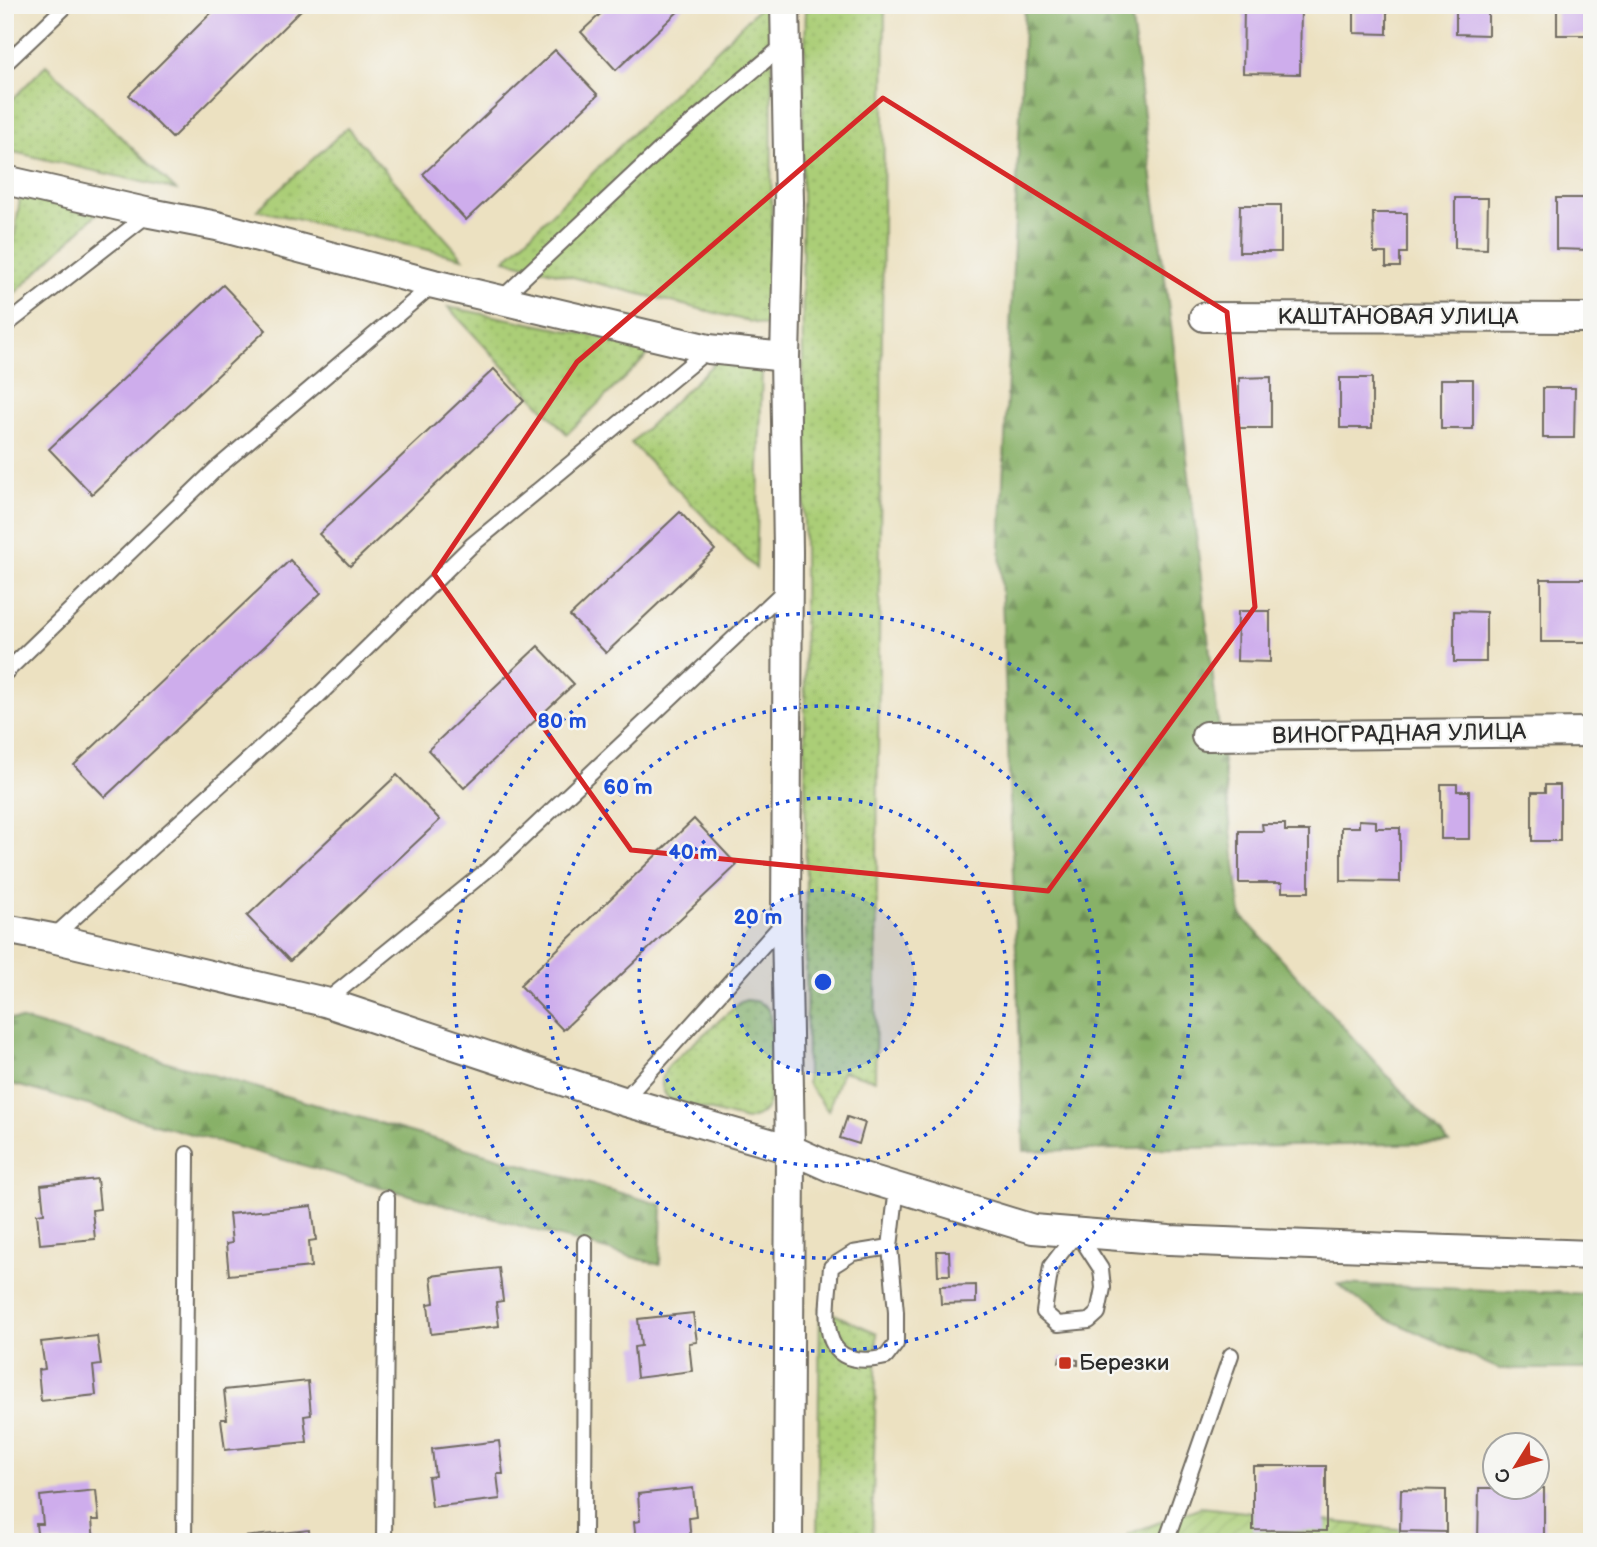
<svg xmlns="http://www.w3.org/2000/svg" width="1597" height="1547" viewBox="0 0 1597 1547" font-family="'Balsamiq Sans',sans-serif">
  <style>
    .grass { fill: url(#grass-dots); stroke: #6b7c51; stroke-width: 2 }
    .forest { fill: url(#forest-firs); stroke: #5a6e4a; stroke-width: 2 }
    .garden { fill: url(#garden-furrows); stroke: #6b7c51; stroke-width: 2 }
    .building { fill: #ceadec }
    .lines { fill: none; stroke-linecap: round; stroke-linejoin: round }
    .service-casing { stroke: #6f6b60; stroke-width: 18 }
    .minor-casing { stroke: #6f6b60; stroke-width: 32 }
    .service { stroke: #fff; stroke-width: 14 }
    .minor { stroke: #fff; stroke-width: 28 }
    .marked { fill: none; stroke: #d62828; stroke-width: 5; stroke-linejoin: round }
    .ring { fill: none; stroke: #1d4ed8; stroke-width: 3.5; stroke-dasharray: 3.5 7 }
    .poi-dot { fill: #c8321e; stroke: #f6f6f2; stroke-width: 2.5 }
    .labels { text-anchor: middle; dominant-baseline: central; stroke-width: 5; stroke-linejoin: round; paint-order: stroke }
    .street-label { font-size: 23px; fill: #2b2b2b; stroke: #f6f6f2 }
    .poi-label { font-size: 23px; fill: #2b2b2b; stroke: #f6f6f2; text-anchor: start }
    .centre { fill: #1d4ed8; stroke: #f6f6f2; stroke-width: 3.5 }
    .ring-label { font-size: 21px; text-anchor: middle; font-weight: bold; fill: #1d4ed8; stroke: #f6f6f2; stroke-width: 5; stroke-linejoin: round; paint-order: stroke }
  </style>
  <defs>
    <pattern id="grass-dots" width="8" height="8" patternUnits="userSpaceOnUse" patternTransform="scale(1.75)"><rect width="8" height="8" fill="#abce77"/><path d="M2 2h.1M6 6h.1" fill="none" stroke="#93b167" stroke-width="1.8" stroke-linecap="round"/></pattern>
    <pattern id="forest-firs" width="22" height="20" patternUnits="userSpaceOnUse" patternTransform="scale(1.75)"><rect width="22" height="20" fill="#88b168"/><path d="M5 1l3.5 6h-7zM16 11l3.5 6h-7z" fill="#6f9056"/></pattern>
    <pattern id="garden-furrows" width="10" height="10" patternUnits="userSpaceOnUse" patternTransform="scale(1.75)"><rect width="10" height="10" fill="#abce77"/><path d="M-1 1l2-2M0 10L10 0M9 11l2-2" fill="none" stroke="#93b167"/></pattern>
  </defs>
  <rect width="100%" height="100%" fill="#f6f6f2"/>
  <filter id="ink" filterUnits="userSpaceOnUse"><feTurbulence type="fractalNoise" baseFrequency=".0143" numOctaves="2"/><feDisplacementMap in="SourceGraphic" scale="14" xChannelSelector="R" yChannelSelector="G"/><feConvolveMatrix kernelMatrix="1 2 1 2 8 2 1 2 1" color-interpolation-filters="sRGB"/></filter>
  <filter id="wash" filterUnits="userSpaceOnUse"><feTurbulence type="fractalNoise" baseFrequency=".00686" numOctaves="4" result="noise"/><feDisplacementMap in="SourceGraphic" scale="28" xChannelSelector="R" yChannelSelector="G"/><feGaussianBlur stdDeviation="1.57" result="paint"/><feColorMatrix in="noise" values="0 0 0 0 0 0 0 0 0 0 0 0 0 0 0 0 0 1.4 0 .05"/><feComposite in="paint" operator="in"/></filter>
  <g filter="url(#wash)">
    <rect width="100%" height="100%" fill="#ece1c1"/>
    <g class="grass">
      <polygon points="762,5 772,5 771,327 505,260"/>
      <polygon points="806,5 885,5 875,1080 842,1071 828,1111 807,1083 802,188"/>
      <polygon points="46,65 176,190 5,150 5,107"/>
      <polygon points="347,128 463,258 257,210"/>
      <polygon points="23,177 117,194 5,303"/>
      <polygon points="448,307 655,348 567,434"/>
      <polygon points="723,355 762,371 756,569 631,443"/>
      <path d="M746,1000C754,1001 761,1001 767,1008C775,1018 769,1087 769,1104C763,1114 757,1118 746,1120L670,1100C659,1089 660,1077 669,1065L739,1003Z"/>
      <polygon points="820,1308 877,1333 872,1542 817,1542"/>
    </g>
    <g class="forest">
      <polygon points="1025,5 1130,5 1175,357 1241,915 1449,1143 1024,1151 1000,548"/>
      <polygon points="5,1018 23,1020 662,1205 660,1265 5,1082"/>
      <polygon points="1337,1284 1592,1294 1592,1369 1499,1369 1380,1316"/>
    </g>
    <polygon class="garden" points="1201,1507 1513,1542 1128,1542 1128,1534"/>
    <g id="blocks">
      <g class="building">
        <polygon points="219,5 306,5 172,138 129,95"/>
        <polygon points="610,5 685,5 616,70 581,32"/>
        <polygon points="1244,5 1301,5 1300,74 1243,73"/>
        <polygon points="1354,5 1387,5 1387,34 1354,33"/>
        <polygon points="1456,5 1488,5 1488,35 1456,34"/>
        <rect x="1557" y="5" width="32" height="30"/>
        <polygon points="555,50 598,95 466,220 423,174"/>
        <polygon points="1455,198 1488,198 1487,249 1455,248"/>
        <polygon points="1556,198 1589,198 1588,250 1556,249"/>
        <polygon points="1240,205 1281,205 1281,252 1239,252"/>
        <polygon points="1373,213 1407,213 1407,253 1400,253 1400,267 1386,267 1386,253 1374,253"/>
        <polygon points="223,285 266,330 92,494 49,449"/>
        <polygon points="494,369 524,401 350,566 319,534"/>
        <polygon points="1271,377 1271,428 1239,428 1239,378"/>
        <rect x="1340" y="378" width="32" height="50"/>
        <rect x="1441" y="379" width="32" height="50"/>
        <polygon points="1543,388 1575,388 1574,438 1543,438"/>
        <polygon points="680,512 715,550 606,653 570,616"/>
        <polygon points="290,560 321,593 105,797 74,765"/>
        <rect x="1541" y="579" width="46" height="63"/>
        <polygon points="1238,611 1270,611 1270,662 1237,661"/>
        <polygon points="1454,611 1486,612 1486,662 1454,662"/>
        <polygon points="538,646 574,684 464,788 428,750"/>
        <polygon points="397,775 440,820 290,961 247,916"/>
        <polygon points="1441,784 1457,784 1457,791 1469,791 1469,839 1441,839"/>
        <polygon points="1545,785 1560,785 1560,841 1532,841 1532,792 1545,792"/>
        <polygon points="694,819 737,865 563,1030 520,985"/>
        <polygon points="1359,820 1376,821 1376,828 1400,828 1400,882 1341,881 1341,827 1359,827"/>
        <polygon points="1262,824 1285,824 1285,831 1309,831 1309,892 1282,892 1282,883 1239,883 1239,831 1263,831"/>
        <polygon points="847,1117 865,1123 859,1144 840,1138"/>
        <polygon points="97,1179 100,1209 92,1210 95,1239 40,1244 37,1214 44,1213 41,1185"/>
        <polygon points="312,1206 316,1240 309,1241 311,1267 229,1275 226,1244 232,1243 229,1214"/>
        <polygon points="937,1251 949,1251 950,1275 938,1275"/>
        <polygon points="499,1268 503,1301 496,1302 499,1326 431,1334 428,1304 434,1303 431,1276"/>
        <polygon points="976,1285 976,1303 941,1304 940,1286"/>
        <polygon points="693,1313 697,1342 689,1343 692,1371 637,1378 634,1347 641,1346 638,1319"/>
        <polygon points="97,1336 101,1365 93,1366 96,1395 41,1401 38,1370 45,1369 41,1342"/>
        <polygon points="1060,1357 1078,1360 1078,1365 1059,1362"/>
        <polygon points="308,1381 311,1415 304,1416 307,1442 225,1450 221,1419 227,1419 224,1390"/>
        <polygon points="499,1441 503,1474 497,1474 500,1499 432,1507 428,1477 435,1476 432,1449"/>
        <polygon points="1253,1466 1326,1466 1326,1531 1253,1530"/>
        <polygon points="693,1488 696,1517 689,1518 691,1542 636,1542 634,1522 640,1521 638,1494"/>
        <polygon points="1479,1488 1544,1488 1544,1539 1516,1538 1516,1542 1478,1542"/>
        <polygon points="1401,1489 1446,1490 1446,1532 1400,1531"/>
        <polygon points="96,1490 99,1520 92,1520 94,1542 38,1542 36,1524 43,1524 40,1496"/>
        <polygon points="309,1530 310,1542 225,1542 225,1539"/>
      </g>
    </g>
  </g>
  <g filter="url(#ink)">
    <use href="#blocks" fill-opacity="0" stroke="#6f6b60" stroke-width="2"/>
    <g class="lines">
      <defs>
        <g id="service">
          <polyline points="5,64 67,5"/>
          <polyline points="501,299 666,144 784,45 784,42"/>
          <polyline points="5,326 150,213"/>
          <polyline points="5,673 217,468 434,284"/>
          <polyline points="52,938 317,697 472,545 709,349"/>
          <polyline points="325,1002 497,862 787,588"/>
          <polyline points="623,1101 783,923"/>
          <polygon points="1077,1232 1101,1269 1103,1288 1098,1313 1089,1321 1058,1324 1044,1312 1051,1266"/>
          <path d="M890,1247L896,1312V1344L886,1357C814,1373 827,1315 831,1267L853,1253L890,1247L897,1187"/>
          <polyline points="184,1542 187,1154"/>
          <polyline points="384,1542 387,1198"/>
          <polyline points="584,1542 585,1242"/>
          <polyline points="1166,1542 1231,1355"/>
        </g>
        <g id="minor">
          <polyline points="5,180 150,213 217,226 434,284 709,349 785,357"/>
          <polyline points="1204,317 1592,318"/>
          <polyline points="1206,736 1592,732"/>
          <polyline points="5,929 52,938 325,1002 623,1101 790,1149 786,920 788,552 785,357 789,202 785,5"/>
          <polyline points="788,1542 790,1149 830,1167 1033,1229 1169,1240 1592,1255"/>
        </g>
      </defs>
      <use href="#service" class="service-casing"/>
      <use href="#minor" class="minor-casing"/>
      <use href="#service" class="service"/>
      <use href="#minor" class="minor"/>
    </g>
  </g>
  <path class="marked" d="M883,98L1227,312L1255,607L1048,891L631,850L434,574L577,362Z"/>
  <circle cx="823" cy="982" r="92" fill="#1d4ed8" fill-opacity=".12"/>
  <g class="ring">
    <circle cx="823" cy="982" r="92"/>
    <circle cx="823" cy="982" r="184"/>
    <circle cx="823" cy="982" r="276"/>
    <circle cx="823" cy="982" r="369"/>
  </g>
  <rect class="poi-dot" x="1058" y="1356" width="14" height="14" rx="3.5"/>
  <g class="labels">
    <g class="street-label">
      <text x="1398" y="317">КАШТАНОВАЯ УЛИЦА</text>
      <text transform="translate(1399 734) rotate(-1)">ВИНОГРАДНАЯ УЛИЦА</text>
    </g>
    <g class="poi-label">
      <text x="1079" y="1363">Березки</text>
    </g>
  </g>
  <circle cx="823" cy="982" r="10" class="centre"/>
  <g class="ring-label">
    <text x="562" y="728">80 m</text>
    <text x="628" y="794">60 m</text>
    <text x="693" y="859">40 m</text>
    <text x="758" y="924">20 m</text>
  </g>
  <rect width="1597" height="1547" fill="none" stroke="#f6f6f2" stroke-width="28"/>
  <g transform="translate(1516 1466) rotate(233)"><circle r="33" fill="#f6f6f2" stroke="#a5a5a2" stroke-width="2"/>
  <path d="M0-5L12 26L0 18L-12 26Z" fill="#c8321e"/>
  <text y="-10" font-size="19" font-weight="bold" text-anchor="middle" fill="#2b2b2b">С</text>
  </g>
</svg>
